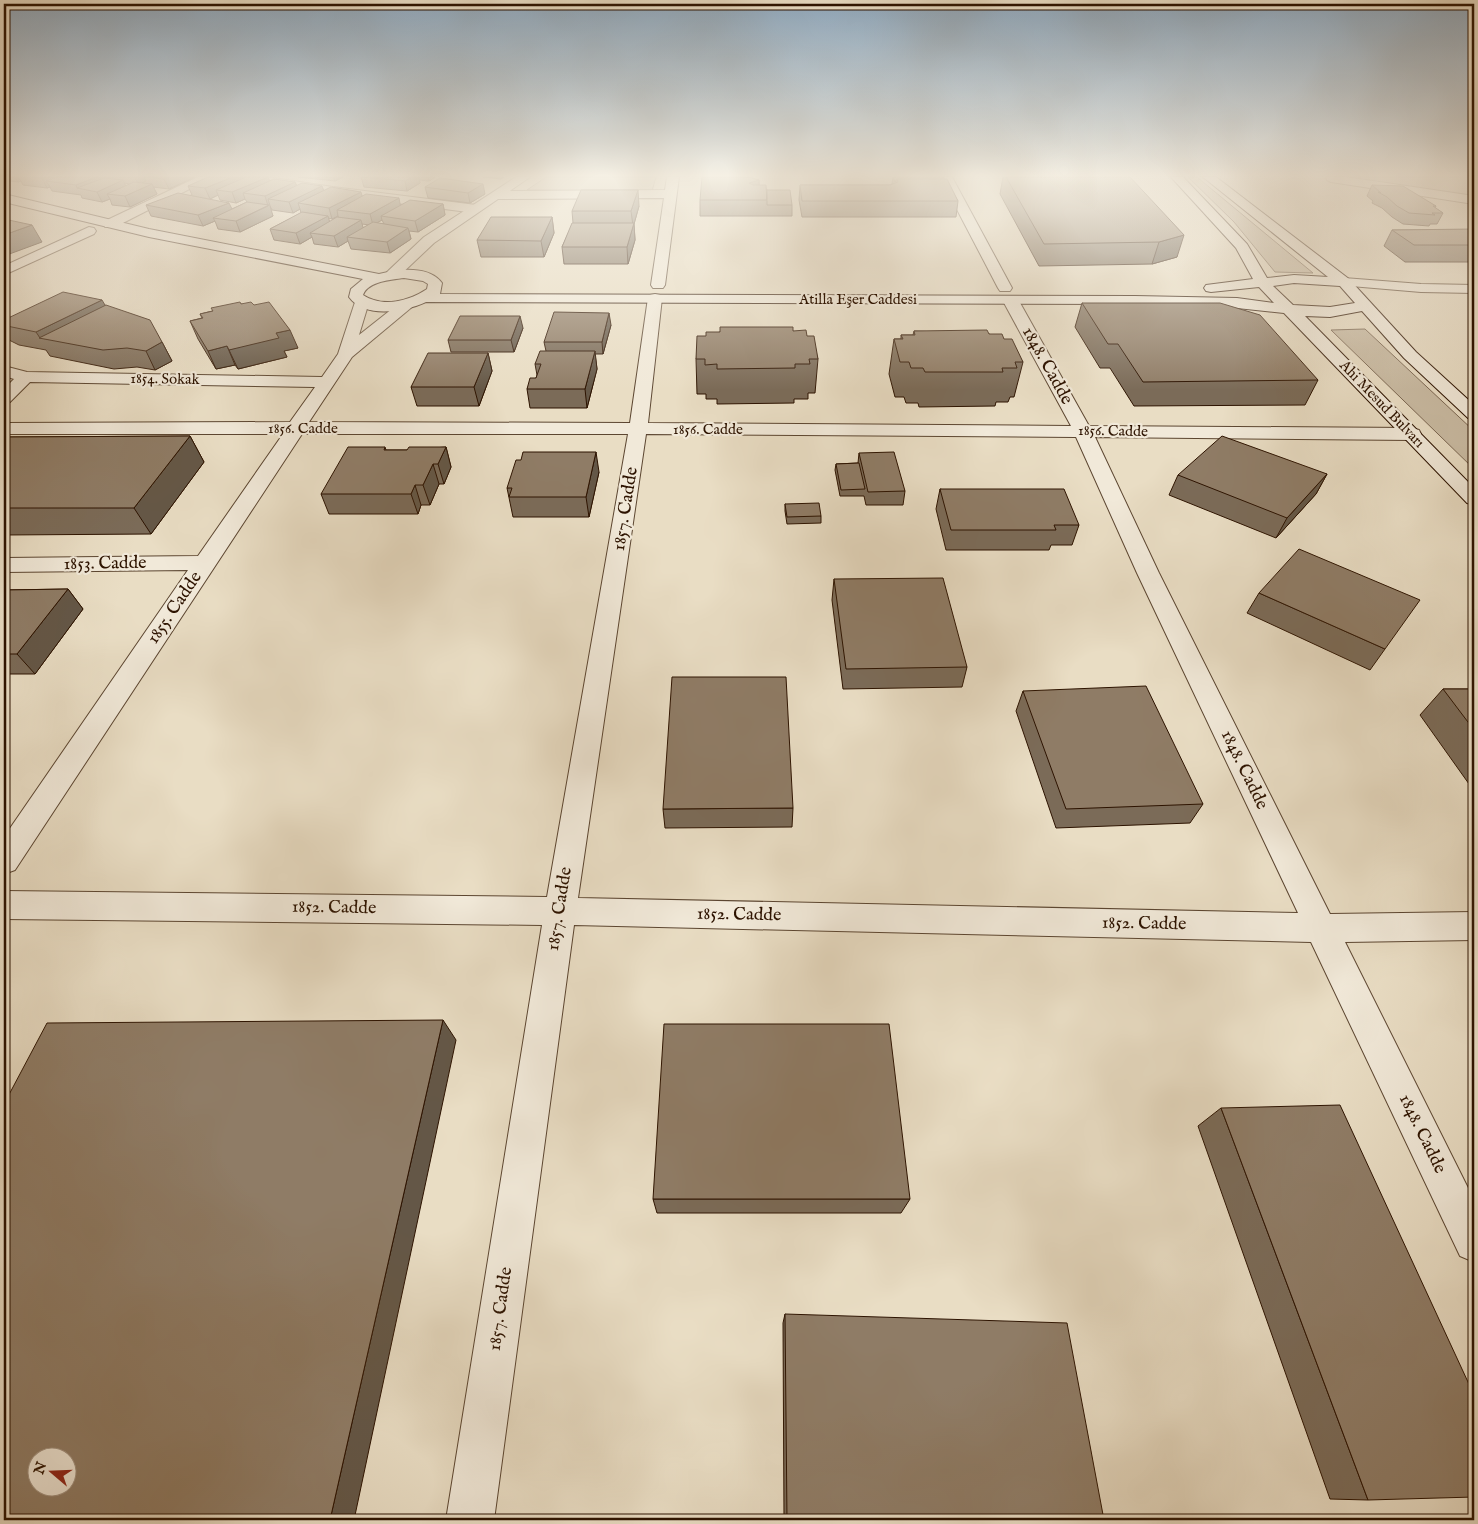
<svg xmlns="http://www.w3.org/2000/svg" width="1478" height="1524" viewBox="0 0 1478 1524" font-family="'IM FELL English',serif">
  <style>
    .green { fill: #c9bba3; stroke: #7b6752 }
    .lines { fill: none; stroke-linecap: round; stroke-linejoin: round }
    .minor-casing { stroke: #5c4631; stroke-width: 2 }
    .tertiary-casing { stroke: #5c4631; stroke-width: 2 }
    .secondary-casing { stroke: #2d1300; stroke-width: 2 }
    .minor { fill: #f1e9d9; fill-rule: evenodd }
    .tertiary { fill: #f1e9d9; fill-rule: evenodd }
    .secondary { fill: #f1e9d9; fill-rule: evenodd }
    .wall { fill: #7b6b58; stroke: #2d1300; fill-rule: evenodd }
    .shaded-wall { fill: #645747; stroke: #2d1300 }
    .building { fill: #8f7c66; stroke: #2d1300; fill-rule: evenodd }
    .labels { text-anchor: middle; dominant-baseline: central; stroke-width: 4.5; stroke-linejoin: round; paint-order: stroke }
    .far-street-label { font-size: 15px; fill: #2d1300; stroke: #f1e9d9 }
    .street-label { font-size: 18px; fill: #2d1300; stroke: #f1e9d9 }
  </style>
  <rect width="100%" height="100%" fill="#e9ddc4"/>
  <filter id="stains"><feTurbulence type="fractalNoise" baseFrequency=".004" numOctaves="4"/><feColorMatrix values="0 0 0 0 .2 0 0 0 0 .09 0 0 0 0 .02 0 0 0 .5 -.17"/></filter>
  <radialGradient id="worn" r=".72"><stop offset=".6" stop-color="#630" stop-opacity="0"/><stop offset="1" stop-color="#630" stop-opacity=".3"/></radialGradient>
  <g class="green">
    <polygon points="546,177 656,177 652,191 527,190"/>
    <polygon points="1188,177 1197,177 1313,273 1275,272 1234,222"/>
    <polygon points="1337,177 1474,177 1474,197"/>
    <polygon points="1365,329 1474,431 1474,469 1331,330"/>
  </g>
  <g class="lines">
    <defs>
      <g id="minor">
        <polygon points="198,177 213,177 115,227 105,227 104,224 105,221"/>
        <polygon points="240,177 267,177 333,187 476,205 482,209 476,213 333,195 246,180"/>
        <polygon points="667,177 679,177 665,285 663,288 653,288 651,285 664,198 498,199 492,195 498,191 665,190"/>
        <polygon points="940,177 952,177 1012,288 1010,291 1000,291 998,288"/>
        <polygon points="1326,177 1346,177 1474,196 1474,204 1331,182 1327,180"/>
        <polygon points="89,227 94,228 96,231 94,234 4,275 4,266"/>
        <path d="M655,294L660,295L662,298L648,423L1071,426L1003,301L1006,298H1016L1019,301L1089,426L1412,428L1419,430L1421,434L1419,438L1412,440L1095,437L1159,573L1330,914L1474,912V940L1345,942L1474,1200V1262L1460,1256L1311,942L574,925L494,1520H446L542,925L4,919V891L547,897L628,434H302L15,870L4,874V837L188,570L4,572V558L198,556L283,434H4V423L290,422L315,387L30,382L10,402L4,403V389L14,379L4,376V366L27,372L322,377L338,354L356,299H366L369,302L359,335L402,301H412L415,304L412,307L352,357L309,422L630,423L648,298L650,295ZM646,434L1076,437L1137,573L1298,913L578,898Z"/>
      </g>
      <g id="tertiary">
        <polygon points="516,177 530,177 434,243 397,278 387,278 385,275 387,272 424,237"/>
        <polygon points="1344,278 1421,284 1474,285 1474,293 1421,292 1339,285 1337,282 1339,279"/>
      </g>
      <path id="secondary" d="M1171,177H1183L1247,244L1267,278L1294,275L1328,277L1203,177H1216L1349,279L1416,352L1474,405V419L1468,418L1404,358L1362,311L1330,317L1305,316L1474,488V505L1467,503L1284,313L1237,308L1135,304L426,302C404,312 365,319 349,297L351,289L363,279L149,237L4,202V194L149,229L379,274C398,269 429,265 442,283L440,294L1135,296L1237,298L1274,303L1259,287L1211,292L1206,291L1204,288L1206,285L1253,279L1236,248ZM404,278L423,281L428,284L427,289C409,301 383,308 363,295C368,281 391,280 404,278ZM1294,283L1340,286L1355,303L1330,307L1293,305L1273,286Z"/>
    </defs>
    <use href="#minor" class="minor-casing"/>
    <use href="#tertiary" class="tertiary-casing"/>
    <use href="#secondary" class="secondary-casing"/>
    <use href="#minor" class="minor"/>
    <use href="#tertiary" class="tertiary"/>
    <use href="#secondary" class="secondary"/>
  </g>
  <g class="wall">
    <path d="M4,177H195L169,189L153,187L157,194L130,207L112,205L110,199L102,202L82,198L81,195L52,191L50,187L47,188L23,185L21,181L18,182L4,180ZM124,183L130,184L126,186Z"/>
    <path d="M268,177L269,181L295,182L297,186L324,191L362,196L400,205L443,204L445,215L418,232L409,231L411,239L390,253L351,249L348,241L338,247L314,244L312,237L300,244L274,240L270,229L301,213L300,209L293,213L272,210L270,206L269,207L273,216L240,232L218,229L215,221L203,226L151,216L146,205L192,195L188,186L243,178ZM218,195L220,200L236,203L245,199L247,202L232,209L210,199ZM338,216L339,218L330,222L328,218L332,219ZM382,220L384,224L376,223ZM362,224L369,225L363,228Z"/>
    <polygon points="298,177 343,177 335,181"/>
    <polygon points="361,177 435,177 429,181 419,180 420,183 407,191 364,187"/>
    <polygon points="483,177 504,177 501,179"/>
    <polygon points="893,177 943,177 958,201 956,217 802,217 799,200 800,185 890,185 892,184"/>
    <polygon points="1003,177 1130,177 1177,257 1152,264 1039,266 1000,194"/>
    <polygon points="743,178 759,180 759,185 792,205 792,216 700,216 700,200"/>
    <polygon points="1372,185 1436,206 1435,208 1443,213 1437,224 1430,224 1429,226 1403,224 1392,217 1382,208 1372,203 1373,201 1367,196"/>
    <polygon points="425,187 485,194 470,203 428,198"/>
    <polygon points="639,206 634,224 635,240 628,264 564,264 562,247 573,223 572,211"/>
    <polygon points="552,217 554,233 544,257 481,257 477,240"/>
    <polygon points="1392,230 1474,230 1474,262 1405,262 1384,246"/>
    <polygon points="1082,303 1318,380 1305,405 1134,406 1110,368 1100,368 1075,327"/>
    <polygon points="241,304 254,305 298,348 284,351 287,357 238,369 235,365 216,369 198,339 190,321 202,318 200,314"/>
    <polygon points="105,305 162,342 172,361 155,370 137,367 114,369 50,356 46,350 19,345 9,340 4,332 4,320"/>
    <polygon points="611,325 603,354 595,354 597,369 587,408 530,408 527,389 536,378 537,375 535,364 546,351 544,342"/>
    <polygon points="523,328 514,352 451,352 448,340"/>
    <polygon points="793,331 807,336 818,359 815,393 808,393 808,399 794,399 794,403 717,404 717,399 706,399 706,394 697,394 696,359 706,336 720,332"/>
    <polygon points="914,331 989,334 1004,339 1023,362 1014,397 1010,397 1008,402 996,402 995,406 919,407 918,403 906,403 904,397 895,397 889,374 894,339 901,339 901,335 913,335"/>
    <polygon points="488,353 492,371 479,406 417,406 411,387"/>
    <polygon points="190,436 204,462 151,534 4,535 4,437"/>
    <polygon points="385,447 386,450 407,450 446,447 451,467 444,484 439,484 430,505 421,505 418,514 329,514 321,494"/>
    <polygon points="859,453 905,491 903,505 866,505 864,496 840,496 835,470 836,464 858,463"/>
    <polygon points="599,472 589,517 513,517 507,488"/>
    <polygon points="1327,474 1316,494 1276,538 1169,495 1178,475"/>
    <polygon points="940,489 1079,525 1072,545 1051,545 1049,550 946,550 936,509"/>
    <polygon points="785,504 821,516 821,523 787,524 785,511"/>
    <polygon points="834,579 967,667 962,687 843,689 832,600"/>
    <polygon points="68,589 83,609 35,674 4,674 4,590"/>
    <polygon points="1259,593 1385,649 1370,670 1247,613"/>
    <polygon points="1443,689 1474,689 1474,791 1420,715"/>
    <polygon points="1023,691 1203,804 1190,823 1056,828 1016,711"/>
    <polygon points="793,808 792,827 665,828 663,809"/>
    <polygon points="1221,1108 1368,1500 1330,1499 1198,1126"/>
    <polygon points="653,1199 910,1199 901,1213 657,1213"/>
    <polygon points="785,1314 1104,1520 784,1520 783,1323"/>
  </g>
  <g class="shaded-wall">
    <polygon points="15,177 18,177 21,181 18,182"/>
    <polygon points="45,177 72,177 46,181 50,187 47,188 42,178"/>
    <polygon points="96,177 110,177 113,182 77,188 76,185"/>
    <polygon points="135,177 144,177 146,181 138,185"/>
    <polygon points="168,177 195,177 169,189 164,179"/>
    <polygon points="233,177 243,177 245,183 216,190 218,195 210,199 205,188"/>
    <polygon points="268,177 272,187 243,193 245,199 236,203 232,192"/>
    <polygon points="333,177 343,177 335,181"/>
    <polygon points="412,177 419,177 420,183 407,191 405,181"/>
    <polygon points="428,177 435,177 429,181"/>
    <polygon points="123,180 128,191 107,194 110,199 102,202 97,192"/>
    <polygon points="759,180 759,195 749,183"/>
    <polygon points="295,182 299,193 268,199 273,216 240,232 236,221 268,206 265,196"/>
    <polygon points="152,184 157,194 130,207 125,196"/>
    <polygon points="483,184 485,194 470,203 468,193"/>
    <polygon points="322,186 326,196 298,203 300,209 293,213 289,202"/>
    <polygon points="638,190 639,206 634,224 635,240 628,264 627,247 633,226 631,211"/>
    <polygon points="361,192 364,203 337,210 338,216 332,219 329,208"/>
    <polygon points="399,198 401,209 381,216 382,220 373,225 370,214"/>
    <polygon points="229,203 234,213 213,218 215,221 203,226 198,215"/>
    <polygon points="443,204 445,215 418,232 415,221"/>
    <polygon points="328,216 331,227 310,233 312,237 300,244 296,233"/>
    <polygon points="552,217 554,233 544,257 541,241"/>
    <polygon points="361,220 364,231 347,237 348,241 338,247 334,236"/>
    <polygon points="32,225 42,242 4,256 4,235"/>
    <polygon points="408,228 411,239 390,253 387,242"/>
    <polygon points="1184,235 1177,257 1152,264 1159,242"/>
    <polygon points="102,300 112,317 40,338 36,332"/>
    <polygon points="609,313 611,325 603,354 602,342"/>
    <polygon points="520,316 523,328 514,352 511,340"/>
    <polygon points="290,330 298,348 284,351 287,357 238,369 229,350 276,333"/>
    <polygon points="162,342 172,361 155,370 146,351"/>
    <polygon points="227,346 235,365 216,369 208,351"/>
    <polygon points="595,351 597,369 587,408 585,389"/>
    <polygon points="488,353 492,371 479,406 474,387"/>
    <polygon points="190,436 204,462 151,534 134,508"/>
    <polygon points="446,447 451,467 444,484 438,464"/>
    <polygon points="596,452 599,472 589,517 586,497"/>
    <polygon points="433,464 439,484 430,505 423,485"/>
    <polygon points="1327,474 1316,494 1276,538 1287,518"/>
    <polygon points="415,485 421,505 418,514 411,494"/>
    <polygon points="68,589 83,609 35,674 17,654"/>
    <polygon points="443,1020 456,1040 354,1520 330,1520"/>
  </g>
  <g class="building">
    <polygon points="32,177 45,177 42,178"/>
    <polygon points="57,177 96,177 76,185 46,181"/>
    <polygon points="148,177 168,177 164,179"/>
    <polygon points="208,177 233,177 205,188 188,186"/>
    <polygon points="246,177 268,177 232,192 216,190"/>
    <polygon points="364,177 412,177 405,181"/>
    <polygon points="702,177 743,177 743,178 749,177 759,180 749,183 753,185 766,185 767,200 700,200"/>
    <polygon points="893,177 943,177 944,179 897,179 895,182"/>
    <polygon points="1006,177 1130,177 1184,235 1159,242 1044,244"/>
    <polygon points="104,178 123,180 97,192 77,188"/>
    <polygon points="440,178 483,184 468,193 425,187"/>
    <polygon points="274,179 295,182 265,196 243,193"/>
    <polygon points="897,179 947,179 958,201 802,201 800,185 890,185 898,182"/>
    <polygon points="134,182 152,184 125,196 107,194"/>
    <polygon points="302,183 322,186 289,202 268,199"/>
    <polygon points="1372,185 1403,186 1436,206 1433,206 1443,213 1432,213 1435,215 1409,213 1397,206 1387,197 1378,192 1381,193"/>
    <polygon points="331,187 361,192 329,208 298,203"/>
    <polygon points="581,190 638,190 631,211 572,211"/>
    <polygon points="767,190 790,190 792,205 767,205"/>
    <polygon points="178,193 229,203 198,215 146,205"/>
    <polygon points="366,194 399,198 370,214 337,210"/>
    <polygon points="410,200 443,204 415,221 381,216"/>
    <polygon points="247,202 269,205 236,221 213,218"/>
    <polygon points="302,212 328,216 296,233 270,229"/>
    <polygon points="337,217 361,220 334,236 310,233"/>
    <polygon points="491,217 552,217 541,241 477,240"/>
    <polygon points="4,219 32,225 4,235"/>
    <polygon points="373,222 408,228 387,242 347,237"/>
    <polygon points="572,223 634,223 627,247 562,247"/>
    <polygon points="1473,229 1474,230 1474,245 1414,245 1392,230"/>
    <polygon points="63,292 102,300 36,332 7,326 4,325 4,320"/>
    <polygon points="240,302 241,304 251,302 254,305 269,302 290,330 276,333 279,338 229,350 227,346 208,351 190,321 203,318 200,314 213,311 211,308"/>
    <polygon points="1082,303 1220,303 1260,315 1318,380 1143,382 1118,344 1108,344"/>
    <polygon points="106,305 150,320 162,342 146,351 127,348 103,350 39,338"/>
    <polygon points="554,312 609,313 602,342 544,342"/>
    <polygon points="460,316 520,316 511,340 448,340"/>
    <polygon points="720,327 793,327 793,331 806,330 807,336 814,336 818,359 809,359 810,364 795,364 795,368 717,369 717,364 705,365 705,359 696,359 697,336 706,336 706,332 720,332"/>
    <polygon points="987,330 989,334 1002,334 1004,339 1012,339 1023,362 1015,362 1017,368 1002,368 1003,372 925,372 923,368 911,368 909,362 900,362 894,339 903,339 901,335 915,335 914,331"/>
    <polygon points="540,351 595,351 585,389 527,389 530,378 536,378 541,364 535,364"/>
    <polygon points="428,353 488,353 474,387 411,387"/>
    <polygon points="190,436 134,508 4,508 4,437"/>
    <polygon points="1222,436 1327,474 1287,518 1178,475"/>
    <polygon points="348,447 385,447 384,450 407,450 409,447 446,447 438,464 433,464 423,485 415,485 411,494 321,494"/>
    <polygon points="523,452 596,452 586,497 509,497 512,488 507,488 516,460 521,460"/>
    <polygon points="894,452 905,491 868,492 859,453"/>
    <polygon points="859,463 865,489 841,490 836,464"/>
    <polygon points="940,489 1064,489 1079,525 1054,525 1056,530 951,530"/>
    <polygon points="819,503 821,516 787,517 785,504"/>
    <polygon points="1299,549 1420,600 1385,649 1259,593"/>
    <polygon points="943,578 967,667 846,669 834,579"/>
    <polygon points="68,589 17,654 4,654 4,590"/>
    <polygon points="672,677 786,677 793,808 663,809"/>
    <polygon points="1146,686 1203,804 1066,809 1023,691"/>
    <polygon points="1443,689 1474,689 1474,730"/>
    <path d="M443,1020L330,1520H4V1104L47,1023ZM38,1456H68V1486H38Z"/>
    <polygon points="664,1024 889,1024 910,1199 653,1199"/>
    <polygon points="1340,1105 1474,1395 1474,1497 1368,1500 1221,1108"/>
    <polygon points="785,1314 1067,1323 1104,1520 787,1520"/>
  </g>
  <linearGradient id="sky" x2="0" y2="1"><stop stop-color="#8fa9bf"/><stop offset="0.45" stop-color="#f5f0e4"/><stop offset="1" stop-color="#f5f0e4" stop-opacity="0"/></linearGradient>
  <rect width="1478" height="390" fill="url(#sky)"/>
  <g class="labels">
    <g class="far-street-label">
      <text x="858" y="299">Atilla Eşer Caddesi</text>
      <text transform="translate(165 379) rotate(1)">1854. Sokak</text>
      <text transform="translate(1382 404) rotate(46)">Ahi Mesud Bulvarı</text>
      <text x="303" y="428">1856. Cadde</text>
      <text x="708" y="429">1856. Cadde</text>
      <text transform="translate(1113 431) rotate(1)">1856. Cadde</text>
    </g>
    <g class="street-label">
      <text transform="translate(1047 366) rotate(61)">1848. Cadde</text>
      <text transform="translate(626 509) rotate(-81)">1857. Cadde</text>
      <text transform="translate(105 564) rotate(-1)">1853. Cadde</text>
      <text transform="translate(175 608) rotate(-56)">1855. Cadde</text>
      <text transform="translate(1244 770) rotate(64)">1848. Cadde</text>
      <text transform="translate(334 908) rotate(1)">1852. Cadde</text>
      <text transform="translate(560 909) rotate(-81)">1857. Cadde</text>
      <text transform="translate(739 915) rotate(1)">1852. Cadde</text>
      <text transform="translate(1144 924) rotate(1)">1852. Cadde</text>
      <text transform="translate(1422 1134) rotate(64)">1848. Cadde</text>
      <text transform="translate(501 1309) rotate(-82)">1857. Cadde</text>
    </g>
  </g>
  <rect width="1478" height="1524" fill="none" stroke="#e9ddc4" stroke-width="20"/>
  <rect x="5" y="5" width="1468" height="1514" fill="none" stroke="#2d1300" stroke-width="2.5"/>
  <rect x="10" y="10" width="1458" height="1504" fill="none" stroke="#2d1300"/>
  <g transform="translate(52 1472) rotate(289)"><circle r="24" fill="#f1e9d9" stroke="#a39382"/>
  <path d="M0-4L9 19L0 12L-9 19Z" fill="#8f2418"/>
  <text y="-8" font-size="14" font-weight="bold" text-anchor="middle" fill="#2d1300">N</text>
  </g>
  <rect width="100%" height="100%" filter="url(#stains)"/>
  <rect width="100%" height="100%" fill="url(#worn)"/>
</svg>
